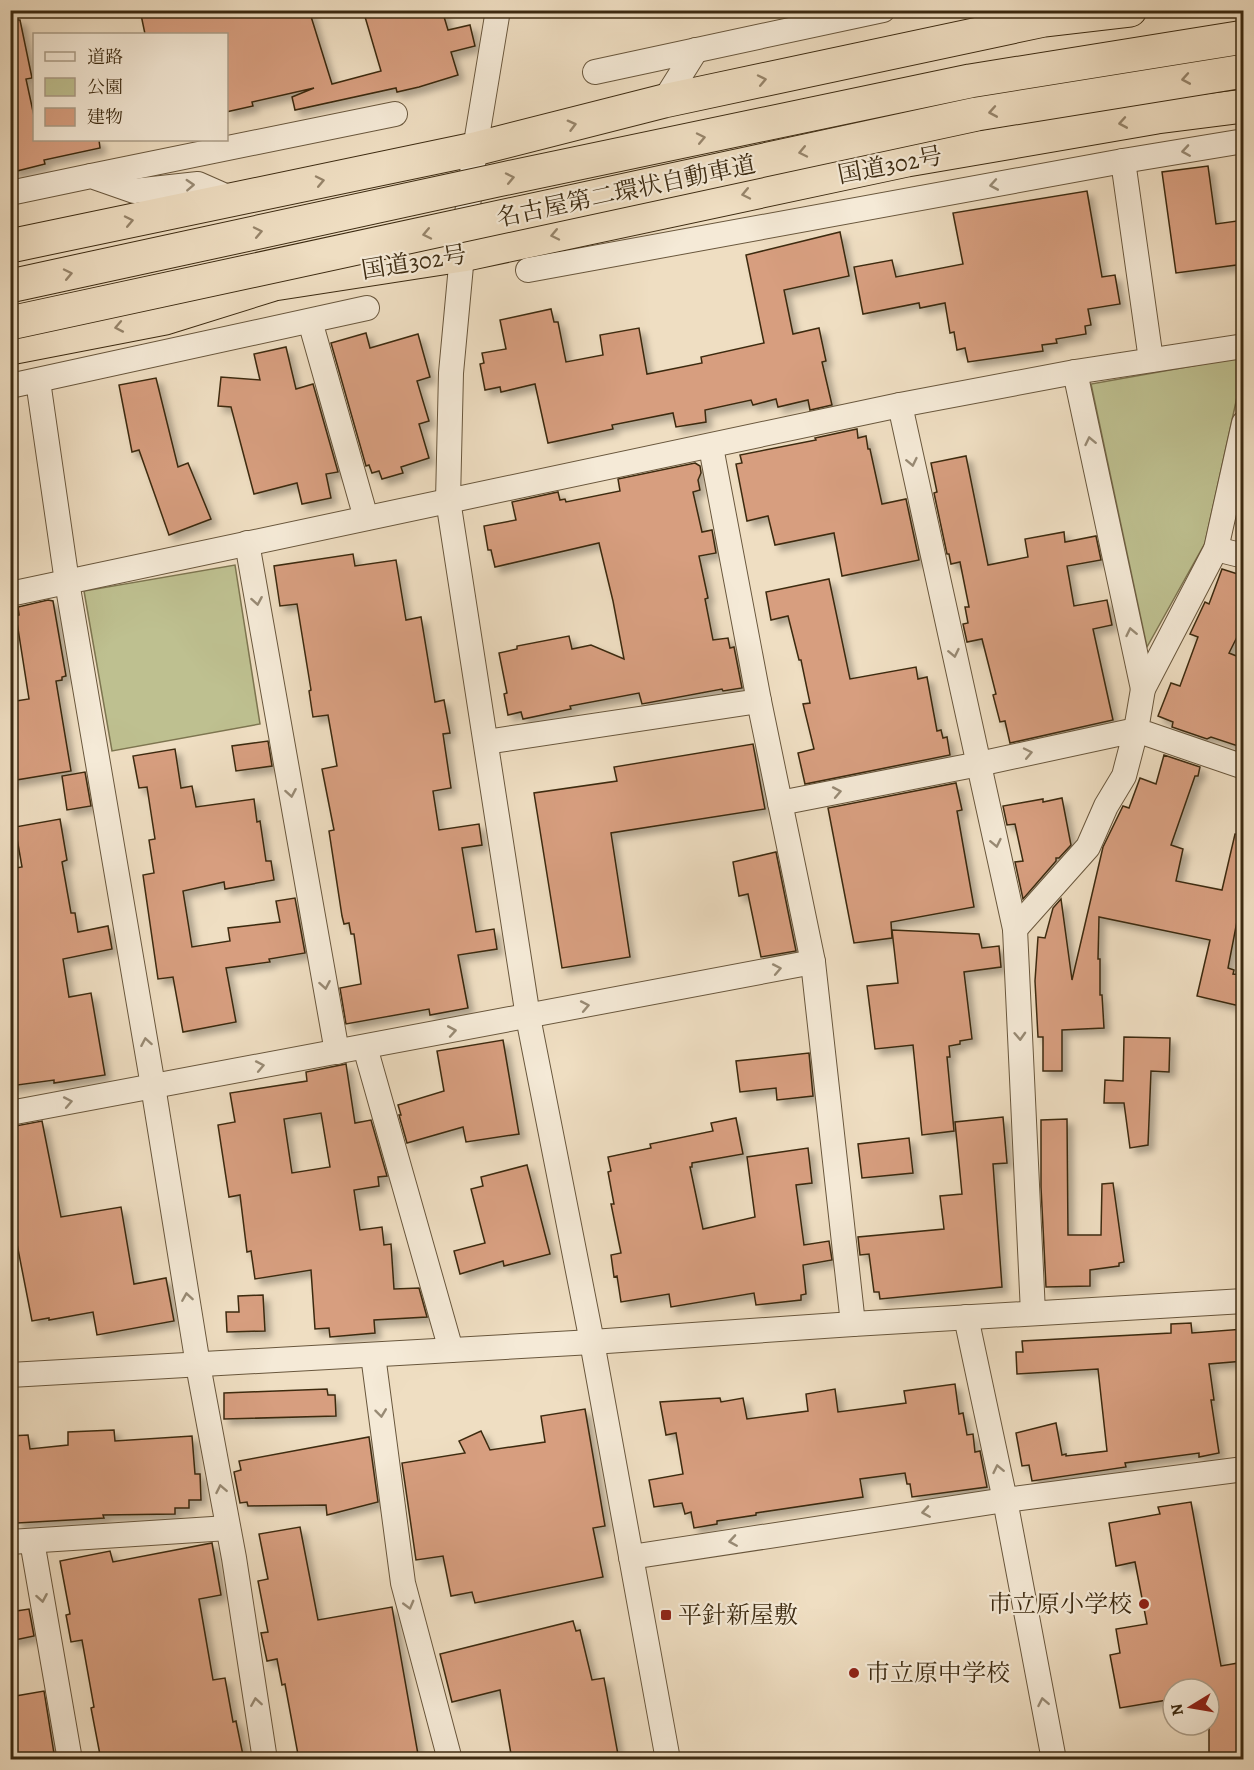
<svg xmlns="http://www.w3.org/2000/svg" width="1254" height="1770" viewBox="0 0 1254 1770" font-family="Alegreya,'Noto Serif JP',serif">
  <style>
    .green { fill: #bec090; stroke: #7d7550; stroke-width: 1.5 }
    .building { fill: #d79e7f; stroke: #3c2a11; stroke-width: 1.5; fill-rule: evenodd; filter: url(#shadow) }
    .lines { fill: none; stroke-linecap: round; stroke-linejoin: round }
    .minor-casing { stroke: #69573d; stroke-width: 26 }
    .highway-casing { stroke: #3c2a11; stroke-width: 35 }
    .minor { stroke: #f5ead7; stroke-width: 24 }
    .highway { stroke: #efdec2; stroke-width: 33 }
    .highway-bridge-casing { stroke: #3c2a11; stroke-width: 35; stroke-linecap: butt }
    .highway-bridge { stroke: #efdec2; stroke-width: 33 }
    .oneway { stroke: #96846a }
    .oneway2 { stroke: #988a74 }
    .poi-dot { fill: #8f2418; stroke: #f5ead7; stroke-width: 2 }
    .labels { text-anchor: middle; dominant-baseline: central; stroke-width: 4.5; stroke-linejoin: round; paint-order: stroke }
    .street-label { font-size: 24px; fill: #3c2a11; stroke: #f5ead7 }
    .poi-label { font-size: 24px; fill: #3c2a11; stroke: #f5ead7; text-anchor: start }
  </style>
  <defs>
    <filter id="shadow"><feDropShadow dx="5.5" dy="5.5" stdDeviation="3" flood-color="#0004"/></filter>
  </defs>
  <rect width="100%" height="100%" fill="#efdec2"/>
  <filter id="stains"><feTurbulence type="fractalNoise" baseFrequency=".00333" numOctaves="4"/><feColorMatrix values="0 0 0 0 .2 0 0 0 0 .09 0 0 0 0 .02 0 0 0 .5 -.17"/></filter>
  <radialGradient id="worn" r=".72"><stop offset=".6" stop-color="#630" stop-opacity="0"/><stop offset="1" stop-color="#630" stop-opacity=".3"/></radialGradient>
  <g class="green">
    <polygon points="1243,357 1243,370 1205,543 1147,647 1091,384"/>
    <polygon points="235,565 260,724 112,751 84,591"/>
  </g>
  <g class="building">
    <polygon points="140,10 309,10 332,84 381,71 363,10 442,10 448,30 470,25 475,46 451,52 458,75 419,87 397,92 396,88 295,110 292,97 314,88 252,102 253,106 226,112 226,34 145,34"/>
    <polygon points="10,20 20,20 32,78 26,79 34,116 34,140 99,140 100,148 44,160 45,164 13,172 10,161"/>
    <polygon points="1208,166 1216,224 1244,220 1244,264 1176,273 1162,172"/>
    <polygon points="1087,191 1102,277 1115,275 1120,304 1088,309 1091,325 1085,326 1086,334 1056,339 1057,343 1042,345 1043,351 968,362 965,348 957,350 954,332 950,333 945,303 920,308 919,303 863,314 854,267 892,260 896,277 963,264 953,213"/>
    <polygon points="840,232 849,276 784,290 793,334 819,328 826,361 822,362 832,405 810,410 808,400 778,407 776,399 753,405 751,400 705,410 706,422 676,427 673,413 612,425 613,429 548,443 535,384 501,392 500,387 485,390 480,364 484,363 482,353 506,349 500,320 551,309 554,322 558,322 566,362 603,355 600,335 639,328 647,374 702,363 701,357 764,343 746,255"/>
    <polygon points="366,333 370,348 418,334 430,377 417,381 429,421 419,424 429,458 401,467 403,473 382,479 379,471 372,473 369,465 366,466 331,343"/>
    <polygon points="286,347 296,389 313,384 338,472 326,474 331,498 302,504 297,483 254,494 231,407 218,406 221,377 260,380 254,354"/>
    <polygon points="156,378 178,467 188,463 211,519 169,535 139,450 132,452 119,385"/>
    <polygon points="857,429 858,438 866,436 868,449 870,449 882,504 906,499 919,560 842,576 834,533 775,545 768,516 747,521 736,464 742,463 740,455 816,440 815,438"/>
    <polygon points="966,456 988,565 1028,557 1025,539 1064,532 1065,542 1096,536 1101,560 1067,566 1074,606 1107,600 1112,625 1093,629 1113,720 1010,743 1005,721 1000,722 993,695 996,694 982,639 967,642 963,624 968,623 965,607 969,607 960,562 951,564 949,554 947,554 934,493 937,492 931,463"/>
    <polygon points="695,463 700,466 701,473 698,480 700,490 693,492 702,532 712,530 716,553 699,556 708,598 705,599 713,640 728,638 730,648 734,647 742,688 723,691 722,689 642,704 639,693 570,706 571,709 523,719 521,712 508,715 504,694 507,693 499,653 517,649 517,646 569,636 572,649 591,645 624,659 613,601 599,543 495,567 491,550 488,550 484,526 516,520 512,502 558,492 560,500 565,499 566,502 620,491 618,479"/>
    <polygon points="353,554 355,566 396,560 406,620 421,617 435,702 444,700 450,733 443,734 451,788 433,791 439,830 479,824 482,845 462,848 476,932 494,929 497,949 458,955 468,1008 430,1015 429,1009 346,1024 340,988 361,984 354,934 351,934 349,923 344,924 342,916 329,831 334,830 322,769 337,766 328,715 313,717 309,691 311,690 297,604 280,606 274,566"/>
    <polygon points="1222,569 1244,576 1244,623 1229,653 1244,659 1238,678 1244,680 1244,748 1211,737 1207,739 1172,727 1173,722 1158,716 1171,683 1180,686 1198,637 1190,634 1205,602 1209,604"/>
    <polygon points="829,579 850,679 916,667 918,679 927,677 937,731 941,730 943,738 947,737 950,755 805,784 798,753 814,749 803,704 810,703 801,660 799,660 788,616 771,620 766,592"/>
    <polygon points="48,600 53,601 66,676 62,677 62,680 56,681 71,771 10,781 10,702 29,699 16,616 19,615 18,607"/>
    <polygon points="268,741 272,766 236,771 232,746"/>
    <polygon points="753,744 765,809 611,833 630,957 562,968 534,793 617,781 614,767"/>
    <polygon points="175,749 181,788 192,786 196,807 254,799 257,822 260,821 266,861 271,861 274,880 225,889 224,882 183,891 192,947 230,941 228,928 280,922 276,901 295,898 305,953 269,959 270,962 226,968 236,1022 183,1032 173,977 158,979 143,875 154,873 149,840 155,839 147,787 139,788 133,756"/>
    <polygon points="1164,755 1200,767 1198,776 1195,776 1171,845 1183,849 1176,881 1222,890 1235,834 1244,835 1244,885 1228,968 1234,970 1233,974 1244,975 1244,1007 1197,996 1210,940 1099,917 1098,959 1100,959 1100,995 1102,995 1104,1028 1062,1030 1062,1071 1043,1071 1043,1037 1038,1037 1035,981 1038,937 1045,938 1053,908 1061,899 1072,980 1103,847 1123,806 1129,808 1140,778 1156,784"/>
    <polygon points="85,772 91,806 67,810 62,776"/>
    <polygon points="956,783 962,810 957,811 974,907 891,922 892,938 854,943 828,808"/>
    <polygon points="1062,798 1071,845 1059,858 1056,858 1056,861 1023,899 1015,862 1023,861 1015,824 1007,825 1003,806 1043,799 1043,802"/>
    <polygon points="60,819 67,860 62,862 71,913 75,913 78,932 108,926 112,949 63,959 69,997 91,993 105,1075 54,1083 54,1080 10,1086 10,869 22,867 15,827"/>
    <polygon points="776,852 796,951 761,957 748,894 739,896 733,862"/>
    <polygon points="892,930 979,934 982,948 999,946 1001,967 964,972 972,1039 960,1041 960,1044 949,1046 950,1057 947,1057 954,1131 922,1135 913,1045 875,1049 867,986 898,983"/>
    <polygon points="1124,1037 1170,1038 1169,1072 1151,1071 1148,1145 1130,1148 1124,1103 1104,1103 1105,1080 1123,1081"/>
    <polygon points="503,1040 519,1134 466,1142 463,1127 407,1143 399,1115 401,1115 398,1105 444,1091 437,1051"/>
    <polygon points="809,1053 813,1096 777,1100 776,1088 740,1092 736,1061"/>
    <path d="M346,1064L355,1123L371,1120L387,1176L378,1177L379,1186L354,1190L360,1230L382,1227L384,1245L391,1244L394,1289L419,1288L427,1317L374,1320L375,1333L330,1337L329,1328L315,1329L311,1270L255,1279L251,1251L247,1252L240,1195L229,1197L218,1125L235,1122L230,1093L307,1081L306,1072ZM321,1113L330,1167L292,1173L284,1119Z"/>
    <polygon points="1003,1117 1007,1163 993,1164 1002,1287 880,1299 879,1292 874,1292 869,1254 860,1255 858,1237 944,1229 940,1196 962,1194 955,1122"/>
    <polygon points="736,1118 743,1154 692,1163 692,1167 690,1167 703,1229 755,1217 747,1157 808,1148 812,1183 796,1185 804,1245 829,1241 832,1260 803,1265 806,1294 801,1295 801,1300 756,1305 754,1293 671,1307 669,1294 621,1302 617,1276 614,1277 611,1255 621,1253 611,1204 614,1204 608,1172 611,1171 608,1157 651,1148 650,1144 713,1131 711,1123"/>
    <polygon points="1067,1119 1068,1235 1101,1235 1102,1184 1113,1183 1124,1262 1119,1263 1119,1266 1090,1270 1090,1286 1046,1287 1041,1187 1041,1120"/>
    <polygon points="42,1121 61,1217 121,1207 134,1284 166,1278 174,1321 97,1335 93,1312 49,1320 49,1318 32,1321 10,1208 10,1127"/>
    <polygon points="909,1138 913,1173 862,1178 858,1144"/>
    <polygon points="527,1165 550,1254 504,1266 503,1261 460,1274 454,1251 485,1243 471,1189 483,1186 481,1177"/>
    <polygon points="263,1295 265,1331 227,1332 226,1312 239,1312 238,1296"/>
    <polygon points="1191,1323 1192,1333 1244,1329 1244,1361 1209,1364 1214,1400 1211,1400 1219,1453 1199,1457 1199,1453 1125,1463 1126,1467 1032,1481 1029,1465 1022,1466 1016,1433 1056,1423 1062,1455 1066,1454 1066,1456 1107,1451 1098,1369 1017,1374 1016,1352 1023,1352 1022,1341 1171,1333 1171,1324"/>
    <polygon points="955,1384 959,1414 963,1413 967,1435 973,1434 975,1452 980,1451 987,1487 912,1497 910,1484 907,1484 905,1473 860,1479 863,1497 756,1513 756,1515 717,1521 717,1524 694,1528 691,1512 685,1514 682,1503 654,1507 649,1480 683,1474 676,1433 666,1435 660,1402 720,1398 721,1402 743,1398 747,1419 808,1411 806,1394 835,1389 838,1412 906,1403 904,1391"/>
    <polygon points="327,1389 328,1395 335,1395 336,1416 224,1419 224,1393"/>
    <polygon points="585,1409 605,1526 593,1528 603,1577 475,1603 472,1592 451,1596 443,1556 416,1560 402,1463 465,1453 459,1441 481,1431 490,1450 545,1442 541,1416"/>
    <polygon points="114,1430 115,1441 192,1436 195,1474 200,1474 201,1500 189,1500 189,1508 175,1508 175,1514 103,1515 104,1518 17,1523 14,1479 10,1480 10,1436 28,1435 30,1449 68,1445 68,1432"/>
    <polygon points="369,1437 378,1502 327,1515 326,1505 248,1506 247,1502 240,1503 234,1472 241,1470 239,1461"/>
    <polygon points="1191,1502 1221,1666 1244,1662 1244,1760 1209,1760 1209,1689 1173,1689 1173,1699 1120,1708 1110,1655 1120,1653 1116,1629 1147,1624 1135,1562 1116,1566 1109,1523 1160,1514 1158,1507"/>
    <polygon points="300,1527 318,1620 392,1607 419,1760 299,1760 285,1684 282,1685 277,1659 267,1661 261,1633 268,1632 258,1581 268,1579 259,1534"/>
    <polygon points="212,1543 221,1595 199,1599 213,1680 225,1678 233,1722 236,1721 244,1760 101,1760 91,1708 94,1707 82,1640 71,1642 66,1615 70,1614 60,1561 110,1551 113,1562"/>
    <polygon points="29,1609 34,1636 10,1641 10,1612"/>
    <polygon points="573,1621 576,1631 580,1630 592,1680 604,1678 619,1760 512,1760 500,1690 452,1702 440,1654"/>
    <polygon points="44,1691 55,1760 10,1760 10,1697"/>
  </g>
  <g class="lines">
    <defs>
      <g id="minor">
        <polyline points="498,10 475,149 462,255 451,373 448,500 528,1017 592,1342 668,1760"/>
        <polyline points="595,72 883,10"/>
        <polyline points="664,101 696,50"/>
        <polyline points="1123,161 1151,360"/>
        <polyline points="91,176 395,114"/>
        <polyline points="10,193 91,176 134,191 198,184 232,199"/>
        <polyline points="528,270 1123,161 1244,141"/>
        <polyline points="310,321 366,518"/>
        <polyline points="1075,372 1143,689"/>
        <polyline points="38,381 67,582 153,1086 198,1365 234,1558 265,1760"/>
        <polyline points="10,386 367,308"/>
        <polyline points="900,405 1015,929 1033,1313"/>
        <polyline points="1244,423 1216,549 1143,689 1136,730 1244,767"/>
        <polyline points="247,543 337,1052"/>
        <polyline points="1216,549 1244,556"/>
        <polyline points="10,594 900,405 1075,372 1244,346"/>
        <polyline points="486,742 759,701"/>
        <polyline points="780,803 979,764 1136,730 1124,776 1106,806 1088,847 1015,929"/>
        <polyline points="365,1047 451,1350"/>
        <polyline points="10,1113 813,962"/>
        <polyline points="966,1317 1005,1500 1054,1760"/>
        <polyline points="853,1324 1244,1301"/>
        <polyline points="373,1355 403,1583 450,1760"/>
        <polyline points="10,1375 592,1342 853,1324 813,962 759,701 711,447"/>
        <polyline points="32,1541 70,1760"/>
        <polyline points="10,1542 228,1528"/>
        <polyline points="631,1557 1005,1500 1244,1469"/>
      </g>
      <g id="highway">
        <polyline points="10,246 475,149 664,101 1044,20 1130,10"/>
        <polyline points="10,348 165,318 274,284 462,255 907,160 1157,117 1244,106"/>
      </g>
    </defs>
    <use href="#minor" class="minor-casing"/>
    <use href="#highway" class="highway-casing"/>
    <use href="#minor" class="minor"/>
    <use href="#highway" class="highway"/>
    <defs>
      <g id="highway-bridge">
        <polyline points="10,286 498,180 970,81 1244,37"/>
        <polyline points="10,323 977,114 1244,71"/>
      </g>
    </defs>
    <use href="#highway-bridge" class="highway-bridge-casing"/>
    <use href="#highway-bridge" class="highway-bridge"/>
  </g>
  <defs><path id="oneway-chevron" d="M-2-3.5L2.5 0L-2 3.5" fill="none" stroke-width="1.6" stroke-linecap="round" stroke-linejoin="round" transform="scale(1.5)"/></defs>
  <g class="oneway">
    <use href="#oneway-chevron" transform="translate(1186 79) rotate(170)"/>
    <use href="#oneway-chevron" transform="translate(762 80) rotate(-12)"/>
    <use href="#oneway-chevron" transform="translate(993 112) rotate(170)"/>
    <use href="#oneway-chevron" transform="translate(1123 123) rotate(170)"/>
    <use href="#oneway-chevron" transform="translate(572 125) rotate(-15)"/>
    <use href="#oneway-chevron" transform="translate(701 138) rotate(-12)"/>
    <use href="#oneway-chevron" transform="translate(803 152) rotate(168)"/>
    <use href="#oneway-chevron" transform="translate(510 178) rotate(-12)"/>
    <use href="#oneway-chevron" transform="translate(320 181) rotate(-12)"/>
    <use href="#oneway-chevron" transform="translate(746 194) rotate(168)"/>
    <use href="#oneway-chevron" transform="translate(129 221) rotate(-12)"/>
    <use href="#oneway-chevron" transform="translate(258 232) rotate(-12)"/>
    <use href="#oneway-chevron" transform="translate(427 234) rotate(168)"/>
    <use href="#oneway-chevron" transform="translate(555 235) rotate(168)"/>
    <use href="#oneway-chevron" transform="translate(68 274) rotate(-12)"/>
    <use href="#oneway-chevron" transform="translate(119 327) rotate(169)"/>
  </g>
  <g class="oneway2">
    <use href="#oneway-chevron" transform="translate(1186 151) rotate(171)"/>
    <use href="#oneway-chevron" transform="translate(190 185) rotate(-3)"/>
    <use href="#oneway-chevron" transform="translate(994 185) rotate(170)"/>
    <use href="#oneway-chevron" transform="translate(1090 441) rotate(-102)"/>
    <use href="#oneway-chevron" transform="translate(912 462) rotate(78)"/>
    <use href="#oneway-chevron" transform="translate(257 601) rotate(80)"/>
    <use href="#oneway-chevron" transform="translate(1131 632) rotate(-102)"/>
    <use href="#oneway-chevron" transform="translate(954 653) rotate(78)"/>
    <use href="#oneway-chevron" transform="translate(1028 753) rotate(-12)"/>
    <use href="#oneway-chevron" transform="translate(837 792) rotate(-11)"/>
    <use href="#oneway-chevron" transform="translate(291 793) rotate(80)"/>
    <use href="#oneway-chevron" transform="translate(996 843) rotate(78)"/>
    <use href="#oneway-chevron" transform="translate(777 969) rotate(-11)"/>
    <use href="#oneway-chevron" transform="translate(325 985) rotate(80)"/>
    <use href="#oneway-chevron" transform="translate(585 1006) rotate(-11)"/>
    <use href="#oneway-chevron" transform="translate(452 1031) rotate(-10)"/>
    <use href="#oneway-chevron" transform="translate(1020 1036) rotate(87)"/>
    <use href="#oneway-chevron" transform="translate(146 1042) rotate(-100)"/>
    <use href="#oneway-chevron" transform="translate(260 1066) rotate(-11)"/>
    <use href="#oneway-chevron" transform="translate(68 1102) rotate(-11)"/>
    <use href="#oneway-chevron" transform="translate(187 1297) rotate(-99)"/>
    <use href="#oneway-chevron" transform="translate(381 1413) rotate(83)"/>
    <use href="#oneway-chevron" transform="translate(998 1469) rotate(-102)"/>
    <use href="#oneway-chevron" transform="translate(221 1489) rotate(-101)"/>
    <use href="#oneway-chevron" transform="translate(926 1512) rotate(171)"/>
    <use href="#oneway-chevron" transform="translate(733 1541) rotate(171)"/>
    <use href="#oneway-chevron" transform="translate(42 1598) rotate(80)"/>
    <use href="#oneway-chevron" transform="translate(409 1605) rotate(75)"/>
    <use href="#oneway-chevron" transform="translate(256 1702) rotate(-99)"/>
    <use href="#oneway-chevron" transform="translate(1043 1702) rotate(-101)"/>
  </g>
  <g class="poi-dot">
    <circle cx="1144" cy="1604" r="6"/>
    <rect x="660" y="1609" width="12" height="12" rx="3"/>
    <circle cx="854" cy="1673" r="6"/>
  </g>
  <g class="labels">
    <g class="street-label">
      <text transform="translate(890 165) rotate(-11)">国道302号</text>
      <text transform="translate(626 191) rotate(-12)">名古屋第二環状自動車道</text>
      <text transform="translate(414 262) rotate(-9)">国道302号</text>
    </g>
    <g class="poi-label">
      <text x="1132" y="1604" text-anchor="end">市立原小学校</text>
      <text x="678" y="1615">平針新屋敷</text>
      <text x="866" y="1673">市立原中学校</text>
    </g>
  </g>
  <rect width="1254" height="1770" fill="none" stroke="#efdec2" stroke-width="36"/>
  <rect x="12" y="12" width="1230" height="1746" fill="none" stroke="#3c2a11" stroke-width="3"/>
  <rect x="18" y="18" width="1218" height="1734" fill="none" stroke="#3c2a11" stroke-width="1.5"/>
  <rect x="33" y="33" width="195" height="108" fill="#f5ead7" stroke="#ab9d88" stroke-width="1.5"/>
  <rect x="45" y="52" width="30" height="9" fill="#f5ead7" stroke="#ab9d88" stroke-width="1.5"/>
  <text x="87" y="63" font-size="18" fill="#3c2a11">道路</text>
  <rect x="45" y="78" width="30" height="18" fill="#bec090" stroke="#ab9d88" stroke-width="1.5"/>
  <text x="87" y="93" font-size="18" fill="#3c2a11">公園</text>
  <rect x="45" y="108" width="30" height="18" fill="#d79e7f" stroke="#ab9d88" stroke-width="1.5"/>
  <text x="87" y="123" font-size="18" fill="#3c2a11">建物</text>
  <g transform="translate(1191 1707) rotate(259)"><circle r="28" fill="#f5ead7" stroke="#ab9d88" stroke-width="1.5"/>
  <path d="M0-4.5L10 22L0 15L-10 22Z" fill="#8f2418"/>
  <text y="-9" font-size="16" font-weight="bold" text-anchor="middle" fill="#3c2a11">N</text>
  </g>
  <rect width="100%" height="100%" filter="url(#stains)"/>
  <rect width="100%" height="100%" fill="url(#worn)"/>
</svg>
